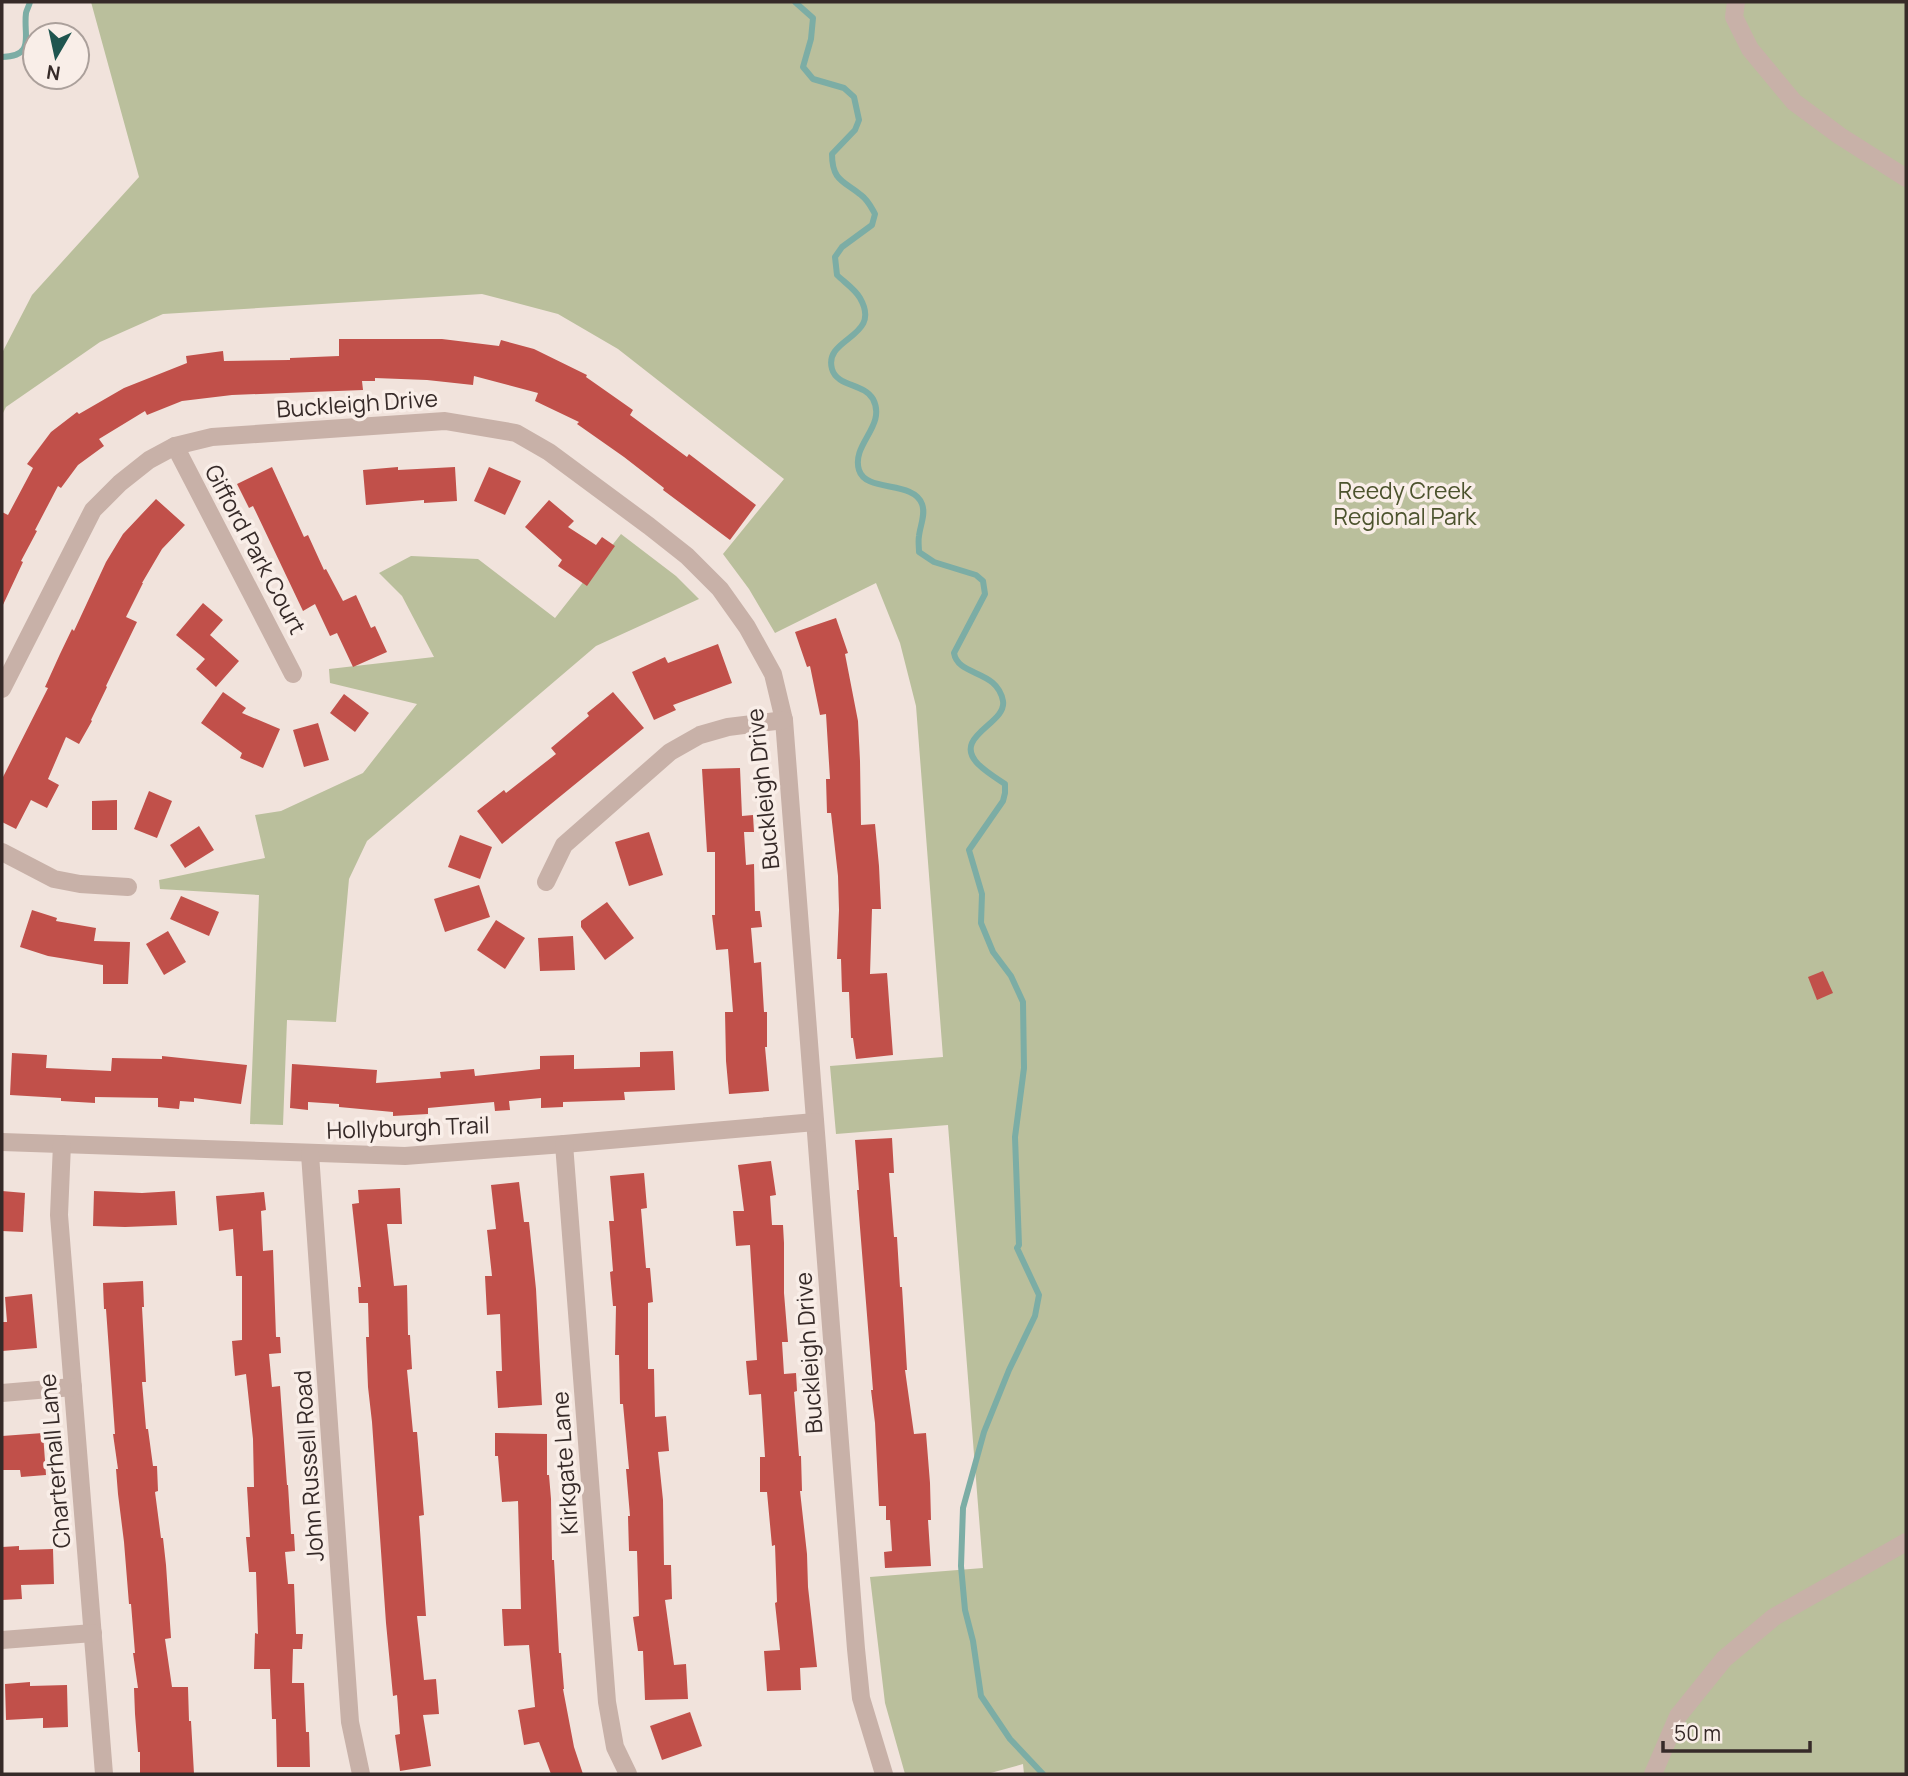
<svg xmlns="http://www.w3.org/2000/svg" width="1908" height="1776" viewBox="0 0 1908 1776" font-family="Manrope,sans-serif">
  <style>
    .green { fill: #babf9c }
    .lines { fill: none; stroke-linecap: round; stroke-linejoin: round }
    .stream { stroke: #7cada5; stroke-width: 6 }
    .building { fill: #c1504a }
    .minor { stroke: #c8b1a8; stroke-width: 18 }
    .labels { text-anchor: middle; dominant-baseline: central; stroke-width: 7; stroke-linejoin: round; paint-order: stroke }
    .street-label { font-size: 23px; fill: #362a28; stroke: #f9eee8 }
    .park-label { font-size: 23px; fill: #4c532d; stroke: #f9eee8 }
  </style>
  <rect width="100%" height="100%" fill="#f1e3dc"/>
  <g class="green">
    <polygon points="91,2 1906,2 1906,1774 1024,1774 1023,1764 987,1774 905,1774 885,1703 870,1577 983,1568 948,1125 836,1134 830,1066 943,1057 916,706 900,643 876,583 775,633 749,589 723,554 784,479 618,349 558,314 482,294 163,314 100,342 6,407 2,415 2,353 32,295 139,177"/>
    <polygon points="621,534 676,576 699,599 596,646 367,841 349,879 336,1022 287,1020 283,1125 250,1124 259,895 160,889 159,880 265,858 255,815 281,811 363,773 417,704 330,683 329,669 434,657 402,596 379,573 411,556 478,559 555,618"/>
  </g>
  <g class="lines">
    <g class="stream">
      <path d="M795,2L813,18L811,39L803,67L813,79L844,88L854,97L859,120L855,130L832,154C832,181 844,181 861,195C868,200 871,207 875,214L872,225L842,247L835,257L837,275C844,282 855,289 860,298C883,338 823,337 832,369C837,387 864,383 873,399C887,426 851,444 859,470C866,493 913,480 922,504C926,514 920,526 919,536C918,541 919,547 919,552L934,562L976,575L983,581L985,594L954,653C958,677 997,669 1003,701C1007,724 951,736 978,764C986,772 996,778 1005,784V793L1003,801L969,850L982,894L981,923L993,952L1011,976L1023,1002L1024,1068L1015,1137L1019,1245L1017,1248L1039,1295L1035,1316L1009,1370L984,1432L963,1508L961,1566L965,1610L973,1641L981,1696L1010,1739L1043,1774"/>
      <path d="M2,57C36,56 23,36 26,13C27,9 29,6 30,2"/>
    </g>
  </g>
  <g class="building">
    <polygon points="339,339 442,339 499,346 501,340 534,349 587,375 586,377 633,410 630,415 687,457 689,454 756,505 730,540 663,490 664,488 624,457 577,424 579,422 535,401 538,393 474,376 473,385 427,380 375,378 375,381 362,381 363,390 232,395 182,401 147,415 145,411 99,439 104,446 78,465 61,488 58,486 35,530 37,531 21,561 23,562 2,607 2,512 8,515 33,468 27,464 51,432 77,412 79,414 124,388 187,363 186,356 223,351 224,361 290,360 290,358 339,356"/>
    <polygon points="272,467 304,537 308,535 324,570 326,569 343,601 356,595 371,628 375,626 387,652 353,667 337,633 330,636 315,604 303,611 253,506 249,508 237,484"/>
    <polygon points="398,467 398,470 455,467 457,501 424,503 424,500 366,505 363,470"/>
    <polygon points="489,467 521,481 505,515 474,501"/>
    <polygon points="156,499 185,525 162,549 142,583 143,583 126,617 137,622 106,686 107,687 91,720 92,721 79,744 66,737 48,779 59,785 47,808 31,800 16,829 2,822 2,779 48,688 45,687 60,654 72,629 74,631 106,562 123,534"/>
    <polygon points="549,500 574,521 568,527 596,545 602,537 615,546 587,586 558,566 562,560 525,527"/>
    <polygon points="203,603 223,620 210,635 239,661 216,687 196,669 205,659 176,635"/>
    <polygon points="836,618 848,653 845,654 858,721 860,761 861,825 875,824 879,866 881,909 872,909 870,974 887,973 893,1055 856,1059 853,1038 851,1038 849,992 842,992 841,959 837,959 839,910 838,876 831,813 827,813 826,779 830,779 826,714 820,715 810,666 807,667 795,632"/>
    <polygon points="718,644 732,683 673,705 676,710 654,720 632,672 665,657 668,663"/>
    <polygon points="223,692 246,708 242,713 280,729 263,768 240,758 242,753 201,723"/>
    <polygon points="613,692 644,728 502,844 477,811 504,790 506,793 556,754 551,748 589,716 587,713"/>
    <polygon points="344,694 369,713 355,732 330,713"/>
    <polygon points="318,723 329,760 304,767 293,730"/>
    <polygon points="740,768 742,816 753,815 754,832 744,832 746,865 754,864 755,911 760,911 762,927 751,928 754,963 761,962 764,1012 767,1012 767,1047 765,1047 769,1091 729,1094 726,1061 725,1012 733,1012 728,949 716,950 712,915 715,915 715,852 707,852 702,769"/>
    <polygon points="149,791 172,801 157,838 134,829"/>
    <polygon points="117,800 117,830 92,830 92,801"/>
    <polygon points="199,826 214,850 185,868 170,845"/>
    <polygon points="649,832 663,875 629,886 615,842"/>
    <polygon points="460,835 492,847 480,879 448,867"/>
    <polygon points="479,885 490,917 445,932 434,899"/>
    <polygon points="181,896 219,912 209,936 170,919"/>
    <polygon points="607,902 634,938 605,960 581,927 581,921"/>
    <polygon points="32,910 57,918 56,921 96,928 94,941 130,942 128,984 103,984 103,965 48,956 20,947"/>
    <polygon points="496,920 525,938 505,969 477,950"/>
    <polygon points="168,931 186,962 164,975 146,944"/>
    <polygon points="573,936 575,970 540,971 538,938"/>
    <polygon points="1823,971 1833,993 1817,1000 1808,977"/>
    <polygon points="673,1051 675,1090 624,1092 625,1100 563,1102 563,1107 541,1108 541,1098 509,1101 510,1110 495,1111 494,1102 428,1108 428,1114 393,1116 393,1112 339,1107 339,1104 308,1102 308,1110 290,1108 292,1064 377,1070 376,1083 441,1078 440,1072 474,1069 475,1076 540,1069 540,1056 574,1055 574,1069 640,1067 640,1052"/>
    <polygon points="12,1053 47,1055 46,1068 111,1071 112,1058 162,1059 162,1056 247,1065 241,1104 194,1098 194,1102 180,1101 179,1109 158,1107 158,1098 95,1097 95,1103 61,1101 61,1098 10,1095"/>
    <polygon points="892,1138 894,1173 889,1173 894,1237 897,1237 900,1287 902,1287 907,1370 905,1370 914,1434 926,1433 930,1483 931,1520 928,1520 931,1566 885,1568 884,1552 892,1551 890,1520 886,1520 886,1506 879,1506 875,1423 871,1390 873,1390 857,1190 859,1190 855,1140"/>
    <polygon points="771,1161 776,1195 770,1196 772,1225 783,1225 784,1243 784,1293 788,1342 782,1342 784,1374 796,1373 797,1391 794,1392 799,1456 801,1456 802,1491 800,1491 807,1554 808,1587 817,1667 800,1668 801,1690 767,1691 764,1651 780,1650 775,1603 777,1602 775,1545 772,1546 767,1492 760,1492 760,1457 765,1457 761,1394 749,1395 746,1361 757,1360 750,1245 736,1246 733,1211 744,1211 738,1165"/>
    <polygon points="644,1173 647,1208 641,1209 646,1268 650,1268 653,1302 648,1303 648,1369 654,1369 655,1417 666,1416 669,1451 658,1452 663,1500 664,1565 671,1565 672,1599 665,1600 674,1665 686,1664 688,1699 645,1700 643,1651 638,1651 633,1617 639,1616 637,1551 629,1551 628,1516 630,1516 626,1469 629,1469 623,1404 620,1404 619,1355 615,1355 616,1306 613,1306 610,1272 613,1271 609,1221 614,1221 610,1176"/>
    <polygon points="519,1182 524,1222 529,1222 536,1289 542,1405 498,1408 496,1371 502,1371 500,1314 487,1315 485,1276 492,1276 487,1230 496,1229 491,1185"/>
    <polygon points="400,1188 402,1224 387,1224 394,1286 407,1285 408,1335 410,1335 412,1369 407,1370 413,1432 417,1432 424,1515 419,1516 426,1616 417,1616 424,1680 436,1679 439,1714 423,1715 431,1766 400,1771 395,1735 400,1734 397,1695 393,1696 386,1623 372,1422 368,1387 366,1337 369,1337 368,1303 359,1303 358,1287 361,1287 352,1204 359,1203 358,1190"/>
    <polygon points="2,1191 25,1193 23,1232 2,1231"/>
    <polygon points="94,1191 142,1193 175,1191 177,1225 125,1227 93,1226"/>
    <polygon points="264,1192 266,1210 261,1211 263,1251 273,1250 276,1337 280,1337 281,1353 269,1354 272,1387 280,1386 287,1485 288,1485 291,1534 294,1534 295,1551 285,1552 288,1584 294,1584 296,1634 303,1634 302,1649 293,1649 292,1683 304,1683 306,1732 309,1732 310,1767 277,1767 276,1719 272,1719 270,1669 254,1669 255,1633 258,1634 256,1572 249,1572 246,1537 250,1537 247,1487 254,1487 253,1439 246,1374 235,1376 232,1341 242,1340 242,1276 236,1276 233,1229 219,1231 216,1196"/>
    <polygon points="143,1281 144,1307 142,1307 146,1382 142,1382 146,1429 148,1429 153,1466 157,1466 158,1491 155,1492 161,1538 163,1538 166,1565 171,1638 165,1639 172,1687 188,1687 189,1721 191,1721 194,1774 140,1774 140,1752 138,1752 135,1714 134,1688 138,1688 133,1653 135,1653 131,1604 129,1604 124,1542 118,1494 116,1469 118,1469 113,1434 115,1434 106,1309 104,1309 103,1283"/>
    <polygon points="32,1294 37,1348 2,1351 2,1322 7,1322 5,1297"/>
    <polygon points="43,1433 46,1475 21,1477 20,1470 2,1470 2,1436"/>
    <polygon points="495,1433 547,1434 547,1475 549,1475 551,1499 552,1560 554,1560 559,1653 561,1653 564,1689 563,1689 574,1747 583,1774 551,1774 539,1742 524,1745 518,1710 535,1707 529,1645 504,1646 502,1609 521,1609 518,1501 502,1502 498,1456 495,1456"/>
    <polygon points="19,1546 19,1550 53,1549 54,1584 21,1585 22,1599 2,1600 2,1547"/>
    <polygon points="30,1682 30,1686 67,1685 68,1727 43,1728 43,1718 6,1720 5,1684"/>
    <polygon points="690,1712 702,1746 662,1760 650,1726"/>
  </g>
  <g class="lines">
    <g class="minor">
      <polyline points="1736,2 1734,17 1750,49 1794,102 1840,136 1906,178"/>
      <polyline points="175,446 293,674"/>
      <polyline points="2,689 93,510 120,483 149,460 175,446 212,437 445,421 516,433 549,452 649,526 687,556 720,589 747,627 773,674 784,720 856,1649 861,1698 884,1774"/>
      <polyline points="2,852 54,879 80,884 128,887"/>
      <polyline points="546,882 564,845 670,752 700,735 728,727 784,720"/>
      <polyline points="2,1142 405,1156 564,1144 815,1122"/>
      <polyline points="62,1144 59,1215 104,1774"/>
      <polyline points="564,1144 607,1702 615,1747 628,1774"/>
      <polyline points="310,1154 350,1722 361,1774"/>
      <polyline points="2,1393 73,1387"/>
      <polyline points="2,1640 93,1633"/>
      <polyline points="1653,1774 1678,1716 1724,1659 1774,1617 1906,1542"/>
    </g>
  </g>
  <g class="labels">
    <g class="street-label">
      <text transform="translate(357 403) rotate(-4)">Buckleigh Drive</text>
      <text transform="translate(256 549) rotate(62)">Gifford Park Court</text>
      <text transform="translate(762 789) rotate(-96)">Buckleigh Drive</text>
      <text transform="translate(408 1127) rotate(-2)">Hollyburgh Trail</text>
      <text transform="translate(808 1353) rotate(-94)">Buckleigh Drive</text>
      <text transform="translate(54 1461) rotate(-95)">Charterhall Lane</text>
      <text transform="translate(564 1463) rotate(-94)">Kirkgate Lane</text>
      <text transform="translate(308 1466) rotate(-94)">John Russell Road</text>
    </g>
    <g class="park-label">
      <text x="1405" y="490">Reedy Creek<tspan x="1405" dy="26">Regional Park</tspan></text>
    </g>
  </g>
  <rect width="1908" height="1776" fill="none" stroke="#362a28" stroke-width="7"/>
  <g transform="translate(56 56) rotate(189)"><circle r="33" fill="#f9eee8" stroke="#aba09b" stroke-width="2"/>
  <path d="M0-5L12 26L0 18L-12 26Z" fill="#1f554f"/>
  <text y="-10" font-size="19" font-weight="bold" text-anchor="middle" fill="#362a28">N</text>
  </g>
  <path d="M1663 1741v10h147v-10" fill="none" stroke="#362a28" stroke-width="3.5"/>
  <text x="1674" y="1741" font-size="21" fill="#362a28" stroke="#f9eee8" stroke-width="5" paint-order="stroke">50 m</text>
</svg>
